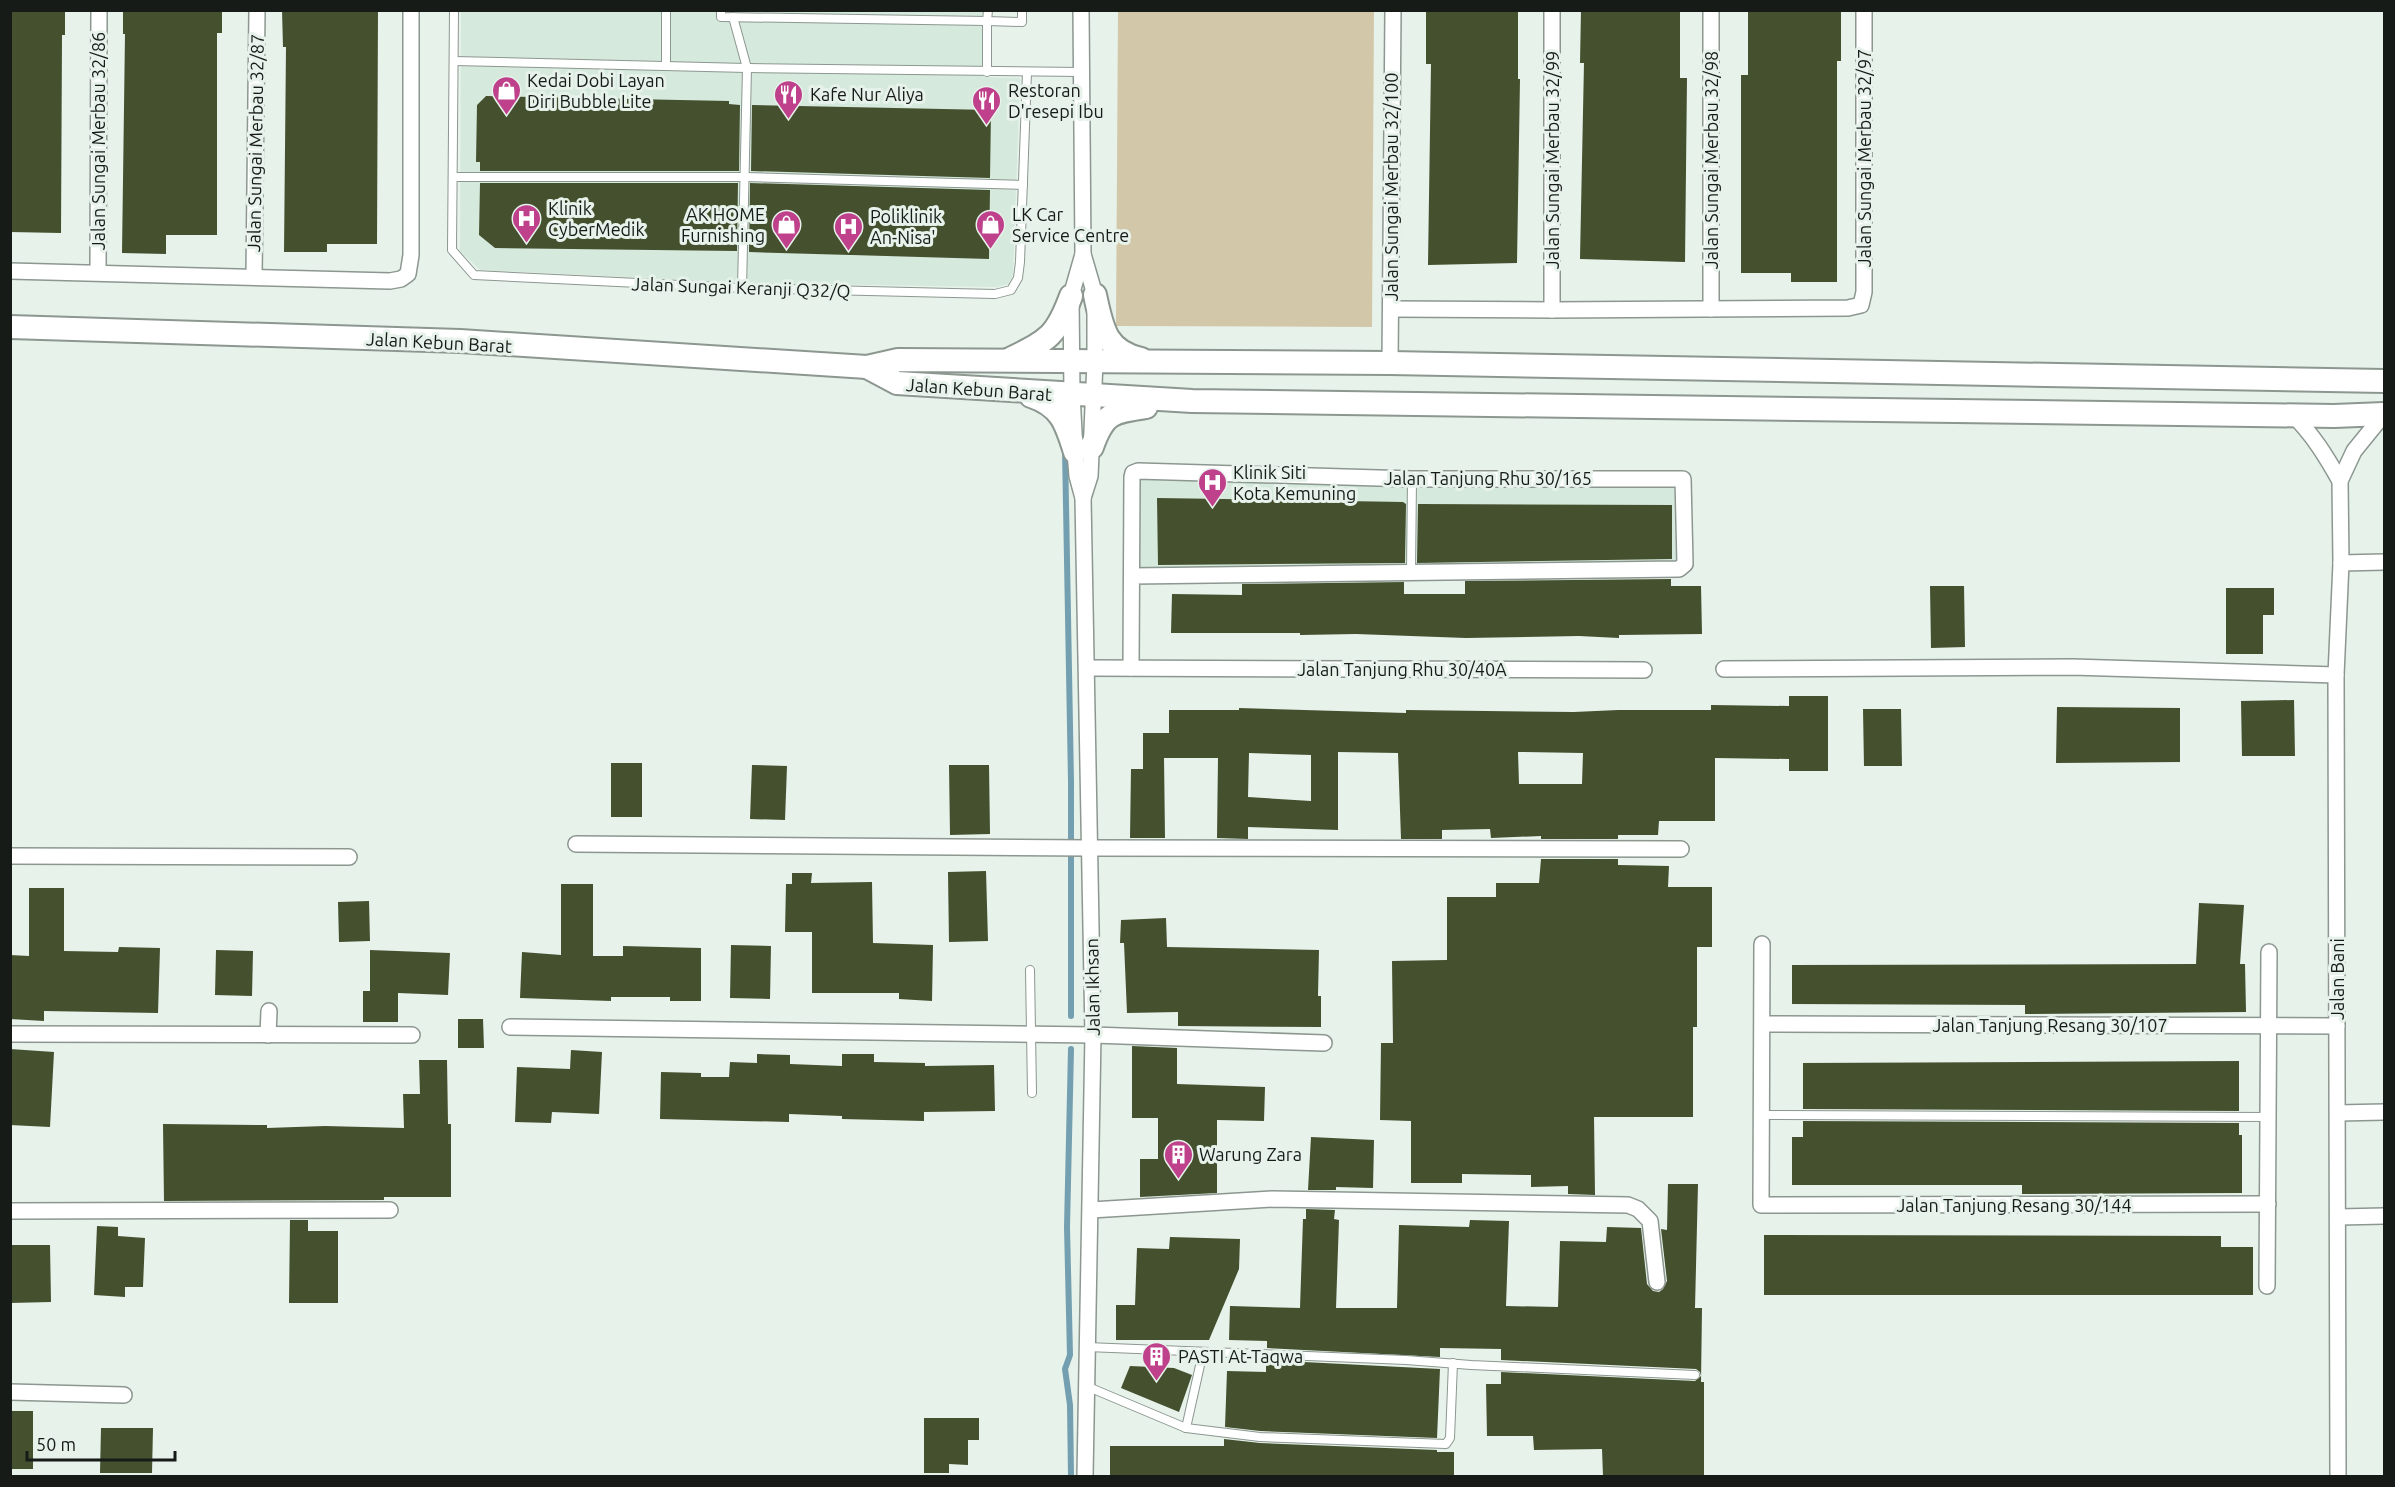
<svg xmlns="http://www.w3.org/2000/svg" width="2395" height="1487" viewBox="0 0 2395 1487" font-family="Ubuntu,sans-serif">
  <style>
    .built { fill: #d5e9dc }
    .green { fill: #d3c7a9 }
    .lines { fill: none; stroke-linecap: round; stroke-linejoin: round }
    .stream { stroke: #739fb0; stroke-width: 6 }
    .building { fill: #45502f; fill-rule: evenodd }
    .lane-casing { stroke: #8c9790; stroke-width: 10 }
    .street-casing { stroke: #8c9790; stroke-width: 18 }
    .secondary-casing { stroke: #8c9790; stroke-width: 26 }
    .lane { stroke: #fff; stroke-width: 8 }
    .street { stroke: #fff; stroke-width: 15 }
    .secondary { stroke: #fff; stroke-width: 22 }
    .labels { text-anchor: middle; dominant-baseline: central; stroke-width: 6; stroke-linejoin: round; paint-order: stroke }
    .poi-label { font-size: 18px; fill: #171b18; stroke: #e6f2ea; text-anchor: start }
    .street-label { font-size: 18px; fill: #171b18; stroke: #e6f2ea }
  </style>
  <rect width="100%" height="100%" fill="#e6f2ea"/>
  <g class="built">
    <polygon points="461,11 983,11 983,77 1020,78 1013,275 1008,284 997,287 747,283 480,270 460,251"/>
    <polygon points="1140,479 1403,487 1674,487 1676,563 1140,568"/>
  </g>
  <polygon class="green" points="1118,11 1374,11 1372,327 1116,326"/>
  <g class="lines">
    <g class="stream">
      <polyline points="1065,449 1071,782 1071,1016"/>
      <polyline points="1071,1049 1067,1227 1070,1355 1065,1369 1070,1405 1071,1476"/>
    </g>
  </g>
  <g class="building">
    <polygon points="10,10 65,10 65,35 62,35 61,233 10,232"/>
    <polygon points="123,10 222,10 222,33 217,33 217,235 166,235 166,254 122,253 125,34 123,34"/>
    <polygon points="282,10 378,10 377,244 327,244 327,252 284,252 286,47 283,47"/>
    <polygon points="1426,10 1518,10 1518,79 1520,79 1517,263 1428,265 1431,64 1426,64"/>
    <polygon points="1581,10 1680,10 1680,78 1687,78 1685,262 1580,259 1584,63 1580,63"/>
    <polygon points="1748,10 1841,10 1841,61 1837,61 1837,282 1791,282 1791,273 1741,273 1741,75 1748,75"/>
    <polygon points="486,96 729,101 729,104 740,105 739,171 480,171 480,162 476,162 477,105"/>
    <polygon points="752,105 991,110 990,178 751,171"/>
    <polygon points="480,183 738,183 737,251 495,248 479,235"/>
    <polygon points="750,183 990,190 989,259 749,252"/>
    <polygon points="1157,498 1403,502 1406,504 1405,563 1158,565"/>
    <polygon points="1418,504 1672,505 1672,559 1417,563"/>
    <polygon points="1671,579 1671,586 1701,586 1702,634 1619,635 1619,638 1579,636 1466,638 1356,634 1300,635 1300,633 1171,633 1172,594 1242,595 1242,584 1404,582 1404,594 1465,594 1465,581"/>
    <polygon points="1930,586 1964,586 1965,647 1931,648"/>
    <polygon points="2226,588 2274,588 2274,615 2263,615 2263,654 2226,654"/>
    <path d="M1789,696H1828V771H1789V759L1715,758V821H1659L1658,835H1618V839H1541V836L1491,838L1490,829L1442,830V839H1401L1398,753L1338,752V830L1248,827V839L1217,838L1218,758H1164L1165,838H1130L1131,769H1143V733H1169V710H1239V708L1406,713V710L1574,712L1618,710H1711V705L1789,706ZM1518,752L1583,753L1582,784H1519ZM1249,753L1311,755V801L1248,797Z"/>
    <polygon points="2294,700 2295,756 2242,756 2241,701"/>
    <polygon points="2057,707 2180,708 2180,762 2056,763"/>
    <polygon points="1863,709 1901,709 1902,766 1864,766"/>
    <rect x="611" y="763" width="31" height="54"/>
    <polygon points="752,765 787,766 785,820 750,819"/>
    <polygon points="949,765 989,765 990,834 950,835"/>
    <polygon points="1541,859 1618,859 1618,865 1669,866 1668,887 1712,887 1712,947 1697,947 1697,1027 1693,1027 1693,1117 1594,1117 1595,1195 1568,1194 1568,1186 1531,1187 1531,1175 1462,1174 1462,1183 1411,1183 1411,1121 1380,1120 1381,1043 1393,1043 1392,961 1447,960 1447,897 1496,897 1496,883 1539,883"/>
    <polygon points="986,871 988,941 949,942 948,872"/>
    <polygon points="792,873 812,873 811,883 872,882 873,943 933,945 932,1001 899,999 899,993 812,993 812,932 785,932 786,884 792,884"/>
    <polygon points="561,884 593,884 593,956 623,956 623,946 701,948 701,1001 670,1001 670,997 611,997 611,1001 520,998 522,952 561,955"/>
    <polygon points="29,888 64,888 64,951 118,952 119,947 160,948 158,1013 44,1011 44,1021 10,1019 10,955 29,956"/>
    <polygon points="369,901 370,941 339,942 338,902"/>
    <polygon points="2199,903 2244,905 2240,964 2245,964 2246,1012 2025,1014 2025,1005 1792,1004 1792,965 2196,964"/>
    <polygon points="1166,918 1167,947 1319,950 1318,996 1321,996 1321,1027 1178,1026 1178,1012 1127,1013 1124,943 1120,943 1121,920"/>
    <polygon points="731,945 771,946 770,999 730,998"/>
    <polygon points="216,950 253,951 252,996 215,995"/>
    <polygon points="370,950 450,953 448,995 398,993 398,1022 363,1022 363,991 370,991"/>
    <polygon points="458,1019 483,1019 484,1048 458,1048"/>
    <polygon points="1132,1046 1177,1048 1177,1084 1265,1087 1264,1121 1217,1120 1217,1193 1140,1197 1140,1159 1158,1159 1158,1118 1132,1118"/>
    <polygon points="10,1049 54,1052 50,1127 10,1125"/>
    <polygon points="571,1050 602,1052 599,1114 552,1112 551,1123 515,1122 517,1067 570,1069"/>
    <polygon points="757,1054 790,1055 790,1064 842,1066 842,1054 874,1054 874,1062 925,1063 925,1066 994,1065 995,1111 924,1112 924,1121 842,1119 842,1116 789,1114 789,1122 660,1119 661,1072 701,1073 701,1077 729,1077 730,1062 757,1063"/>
    <polygon points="419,1060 447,1060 448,1124 451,1124 451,1197 384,1197 384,1200 164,1201 163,1124 267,1125 267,1128 325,1126 404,1128 403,1094 420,1094"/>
    <polygon points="2239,1061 2239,1111 1803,1109 1803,1063"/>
    <polygon points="1803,1121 2239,1123 2239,1135 2242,1135 2242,1193 2022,1194 2022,1185 1792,1185 1792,1137 1803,1137"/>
    <polygon points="1311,1137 1374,1140 1373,1188 1336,1187 1336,1190 1308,1190"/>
    <polygon points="1668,1184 1698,1184 1695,1308 1702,1308 1701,1382 1704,1382 1704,1476 1603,1476 1602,1449 1534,1450 1533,1436 1487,1436 1486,1384 1501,1384 1501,1372 1695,1381 1701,1376 1700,1372 1696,1369 1501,1360 1501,1349 1440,1348 1440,1357 1267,1348 1267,1341 1229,1340 1230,1306 1300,1308 1303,1219 1306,1219 1306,1209 1335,1210 1334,1219 1339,1220 1336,1308 1397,1308 1399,1225 1469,1227 1470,1220 1509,1221 1506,1306 1558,1307 1560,1241 1606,1242 1607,1227 1641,1228 1647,1284 1653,1291 1659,1292 1663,1289 1667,1281 1661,1229 1667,1230"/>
    <polygon points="290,1220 308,1220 308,1231 338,1231 338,1303 289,1303"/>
    <polygon points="97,1226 118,1227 118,1236 145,1238 143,1287 125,1287 125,1297 94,1295"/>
    <polygon points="1764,1235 2221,1236 2221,1247 2253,1247 2253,1295 1764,1295"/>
    <polygon points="1170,1237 1240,1239 1239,1269 1209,1340 1116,1340 1116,1305 1135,1305 1137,1248 1169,1249"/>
    <polygon points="10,1245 50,1245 51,1302 10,1303"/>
    <polygon points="1266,1360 1440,1369 1437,1438 1260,1431 1225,1427 1227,1371 1266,1372"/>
    <polygon points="1130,1366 1174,1368 1192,1375 1179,1412 1121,1388"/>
    <rect x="10" y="1411" width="23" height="58"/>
    <polygon points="924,1418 979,1418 979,1440 968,1440 968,1465 949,1464 949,1473 924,1473"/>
    <polygon points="101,1428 153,1428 152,1473 100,1473"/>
    <polygon points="1224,1439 1260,1443 1437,1450 1437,1452 1454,1452 1454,1476 1110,1476 1110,1446 1224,1446"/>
  </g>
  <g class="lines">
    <defs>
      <g id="lane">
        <polyline points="454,10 452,250 474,275 742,288 995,294 1011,290 1018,278 1020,262 1027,72"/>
        <polyline points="666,10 666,65"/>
        <polyline points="721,10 721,17 987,21 987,72"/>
        <polyline points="988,10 987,21 1022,22 1022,10"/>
        <polyline points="733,17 747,68 742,288"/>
        <polyline points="454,61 747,68 1081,72"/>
        <polyline points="453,177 745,177 1023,185"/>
        <polyline points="1411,571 1412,479"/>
        <polyline points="1030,970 1032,1093"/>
        <polyline points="1760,1115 2268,1117"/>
        <polyline points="1087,1347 1406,1360 1471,1365 1695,1375"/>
        <polyline points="1086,1386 1186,1428 1260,1437 1446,1444 1450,1438 1453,1363"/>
        <polyline points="1186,1428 1203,1352"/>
      </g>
      <g id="street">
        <polyline points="1081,10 1083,254 1095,295 1095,362 1090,476 1083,498"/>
        <polyline points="1552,10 1552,310"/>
        <polyline points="1711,10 1711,309"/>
        <polyline points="1083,254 1071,296 1072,394 1075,452 1077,476 1083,498 1093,1035 1085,1476"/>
        <polyline points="10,271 390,281 401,279 408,274 411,255 411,10"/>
        <polyline points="98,272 99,10"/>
        <polyline points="254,276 257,10"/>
        <polyline points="1391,309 1552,310 1848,308 1861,305 1864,292 1864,10"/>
        <polyline points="1390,363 1393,10"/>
        <path d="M2293,415C2313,435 2326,456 2340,481"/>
        <polyline points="2341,563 2384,562"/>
        <polyline points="1087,668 1644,670"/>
        <polyline points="1131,668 1132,477 1133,473 1138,471 1412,479 1683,479 1685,564 1679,569 1132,576"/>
        <polyline points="1724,669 2072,667 2336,675"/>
        <polyline points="576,844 1089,848 1681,849"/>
        <polyline points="10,856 349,857"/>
        <polyline points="1762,944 1761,1205 2268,1204"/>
        <polyline points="1763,1024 2337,1026"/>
        <polyline points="510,1027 1093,1035 1324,1043"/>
        <polyline points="10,1034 412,1035"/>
        <polyline points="268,1035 269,1011"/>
        <polyline points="2338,1113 2384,1112"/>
        <polyline points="1091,1210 1272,1199 1628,1205 1638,1209 1650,1221 1657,1282"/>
        <polyline points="10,1211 390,1210"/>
        <polyline points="2339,1217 2384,1216"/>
        <polyline points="2267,1286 2269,952"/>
        <polyline points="10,1392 124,1395"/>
        <polyline points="2338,1476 2336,675 2341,563 2340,481 2354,451 2384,414"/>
      </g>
      <g id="secondary">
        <path d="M1095,295C1102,327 1105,351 1141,359"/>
        <polyline points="10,327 460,341 867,367 898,360 1390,363 2384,381"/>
        <path d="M1010,359C1048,340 1056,337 1071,296"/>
        <polyline points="867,367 897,383 1192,401 2334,416 2384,414"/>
        <path d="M1031,396C1061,406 1066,423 1075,452"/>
        <path d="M1092,447C1104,413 1112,412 1146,407"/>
      </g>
    </defs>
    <use href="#lane" class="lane-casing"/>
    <use href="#street" class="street-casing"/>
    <use href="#secondary" class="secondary-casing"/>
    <use href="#lane" class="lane"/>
    <use href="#street" class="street"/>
    <use href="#secondary" class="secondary"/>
  </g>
  <defs>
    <symbol id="shop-pin" viewBox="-11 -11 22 30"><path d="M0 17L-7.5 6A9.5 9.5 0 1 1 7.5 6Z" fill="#bf408b" stroke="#e6f2ea"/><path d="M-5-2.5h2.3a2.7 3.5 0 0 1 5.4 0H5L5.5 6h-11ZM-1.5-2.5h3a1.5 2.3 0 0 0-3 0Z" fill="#fff"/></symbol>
    <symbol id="restaurant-pin" viewBox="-11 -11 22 30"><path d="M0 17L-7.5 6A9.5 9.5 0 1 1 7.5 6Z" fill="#bf408b" stroke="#e6f2ea"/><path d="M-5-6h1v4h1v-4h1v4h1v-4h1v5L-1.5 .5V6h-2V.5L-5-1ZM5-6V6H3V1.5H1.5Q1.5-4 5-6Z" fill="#fff"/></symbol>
    <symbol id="hospital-pin" viewBox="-11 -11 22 30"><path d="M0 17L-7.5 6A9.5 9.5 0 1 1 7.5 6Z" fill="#bf408b" stroke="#e6f2ea"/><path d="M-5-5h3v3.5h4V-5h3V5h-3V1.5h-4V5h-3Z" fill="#fff"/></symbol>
    <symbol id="building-pin" viewBox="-11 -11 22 30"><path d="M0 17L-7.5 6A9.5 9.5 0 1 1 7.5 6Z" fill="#bf408b" stroke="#e6f2ea"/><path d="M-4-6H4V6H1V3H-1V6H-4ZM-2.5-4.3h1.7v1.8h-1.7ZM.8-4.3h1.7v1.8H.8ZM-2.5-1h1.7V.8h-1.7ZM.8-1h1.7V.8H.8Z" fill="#fff"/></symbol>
  </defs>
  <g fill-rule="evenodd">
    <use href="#shop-pin" x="490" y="74" width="33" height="45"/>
    <use href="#restaurant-pin" x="772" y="78" width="33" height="45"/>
    <use href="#restaurant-pin" x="970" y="84" width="33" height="45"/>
    <use href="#hospital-pin" x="510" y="202" width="33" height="45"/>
    <use href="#shop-pin" x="770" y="208" width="33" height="45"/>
    <use href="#shop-pin" x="974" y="208" width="33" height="45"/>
    <use href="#hospital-pin" x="832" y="210" width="33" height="45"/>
    <use href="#hospital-pin" x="1196" y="466" width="33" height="45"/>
    <use href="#building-pin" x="1162" y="1138" width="33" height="45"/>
    <use href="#building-pin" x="1140" y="1340" width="33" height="45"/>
  </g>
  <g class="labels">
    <g class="poi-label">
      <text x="527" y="80">Kedai Dobi Layan<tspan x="527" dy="21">Diri Bubble Lite</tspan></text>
      <text x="1008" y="90">Restoran<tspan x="1008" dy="21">D'resepi Ibu</tspan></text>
      <text x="810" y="94">Kafe Nur Aliya</text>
      <text x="548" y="208">Klinik<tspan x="548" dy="21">CyberMedik</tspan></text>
      <text x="765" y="214" text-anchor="end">AK HOME<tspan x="765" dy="21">Furnishing</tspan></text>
      <text x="1012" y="214">LK Car<tspan x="1012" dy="21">Service Centre</tspan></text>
      <text x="870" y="216">Poliklinik<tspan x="870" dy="21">An-Nisa'</tspan></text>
      <text x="1233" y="472">Klinik Siti<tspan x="1233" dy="21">Kota Kemuning</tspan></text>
      <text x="1199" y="1154">Warung Zara</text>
      <text x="1178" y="1356">PASTI At-Taqwa</text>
    </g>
    <g class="street-label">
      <text transform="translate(98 141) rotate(-90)">Jalan Sungai Merbau 32/86</text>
      <text transform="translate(255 143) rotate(-89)">Jalan Sungai Merbau 32/87</text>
      <text transform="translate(1864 158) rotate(-90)">Jalan Sungai Merbau 32/97</text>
      <text transform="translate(1552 160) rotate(-90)">Jalan Sungai Merbau 32/99</text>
      <text transform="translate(1711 160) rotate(-90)">Jalan Sungai Merbau 32/98</text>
      <text transform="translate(1391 187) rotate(-90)">Jalan Sungai Merbau 32/100</text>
      <text transform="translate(741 287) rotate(2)">Jalan Sungai Keranji Q32/Q</text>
      <text transform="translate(439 342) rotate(3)">Jalan Kebun Barat</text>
      <text transform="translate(979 389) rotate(4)">Jalan Kebun Barat</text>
      <text x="1488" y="478">Jalan Tanjung Rhu 30/165</text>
      <text x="1402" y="669">Jalan Tanjung Rhu 30/40A</text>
      <text transform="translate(2337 979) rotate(-90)">Jalan Bani</text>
      <text transform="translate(1092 987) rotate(-91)">Jalan Ikhsan</text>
      <text x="2050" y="1025">Jalan Tanjung Resang 30/107</text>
      <text x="2014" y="1205">Jalan Tanjung Resang 30/144</text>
    </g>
  </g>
  <rect width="2395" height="1487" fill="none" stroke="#171b18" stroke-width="24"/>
  <path d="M27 1451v9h148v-9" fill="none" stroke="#171b18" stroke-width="3"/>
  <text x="36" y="1451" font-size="18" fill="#171b18" stroke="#e6f2ea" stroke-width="4.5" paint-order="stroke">50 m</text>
</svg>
